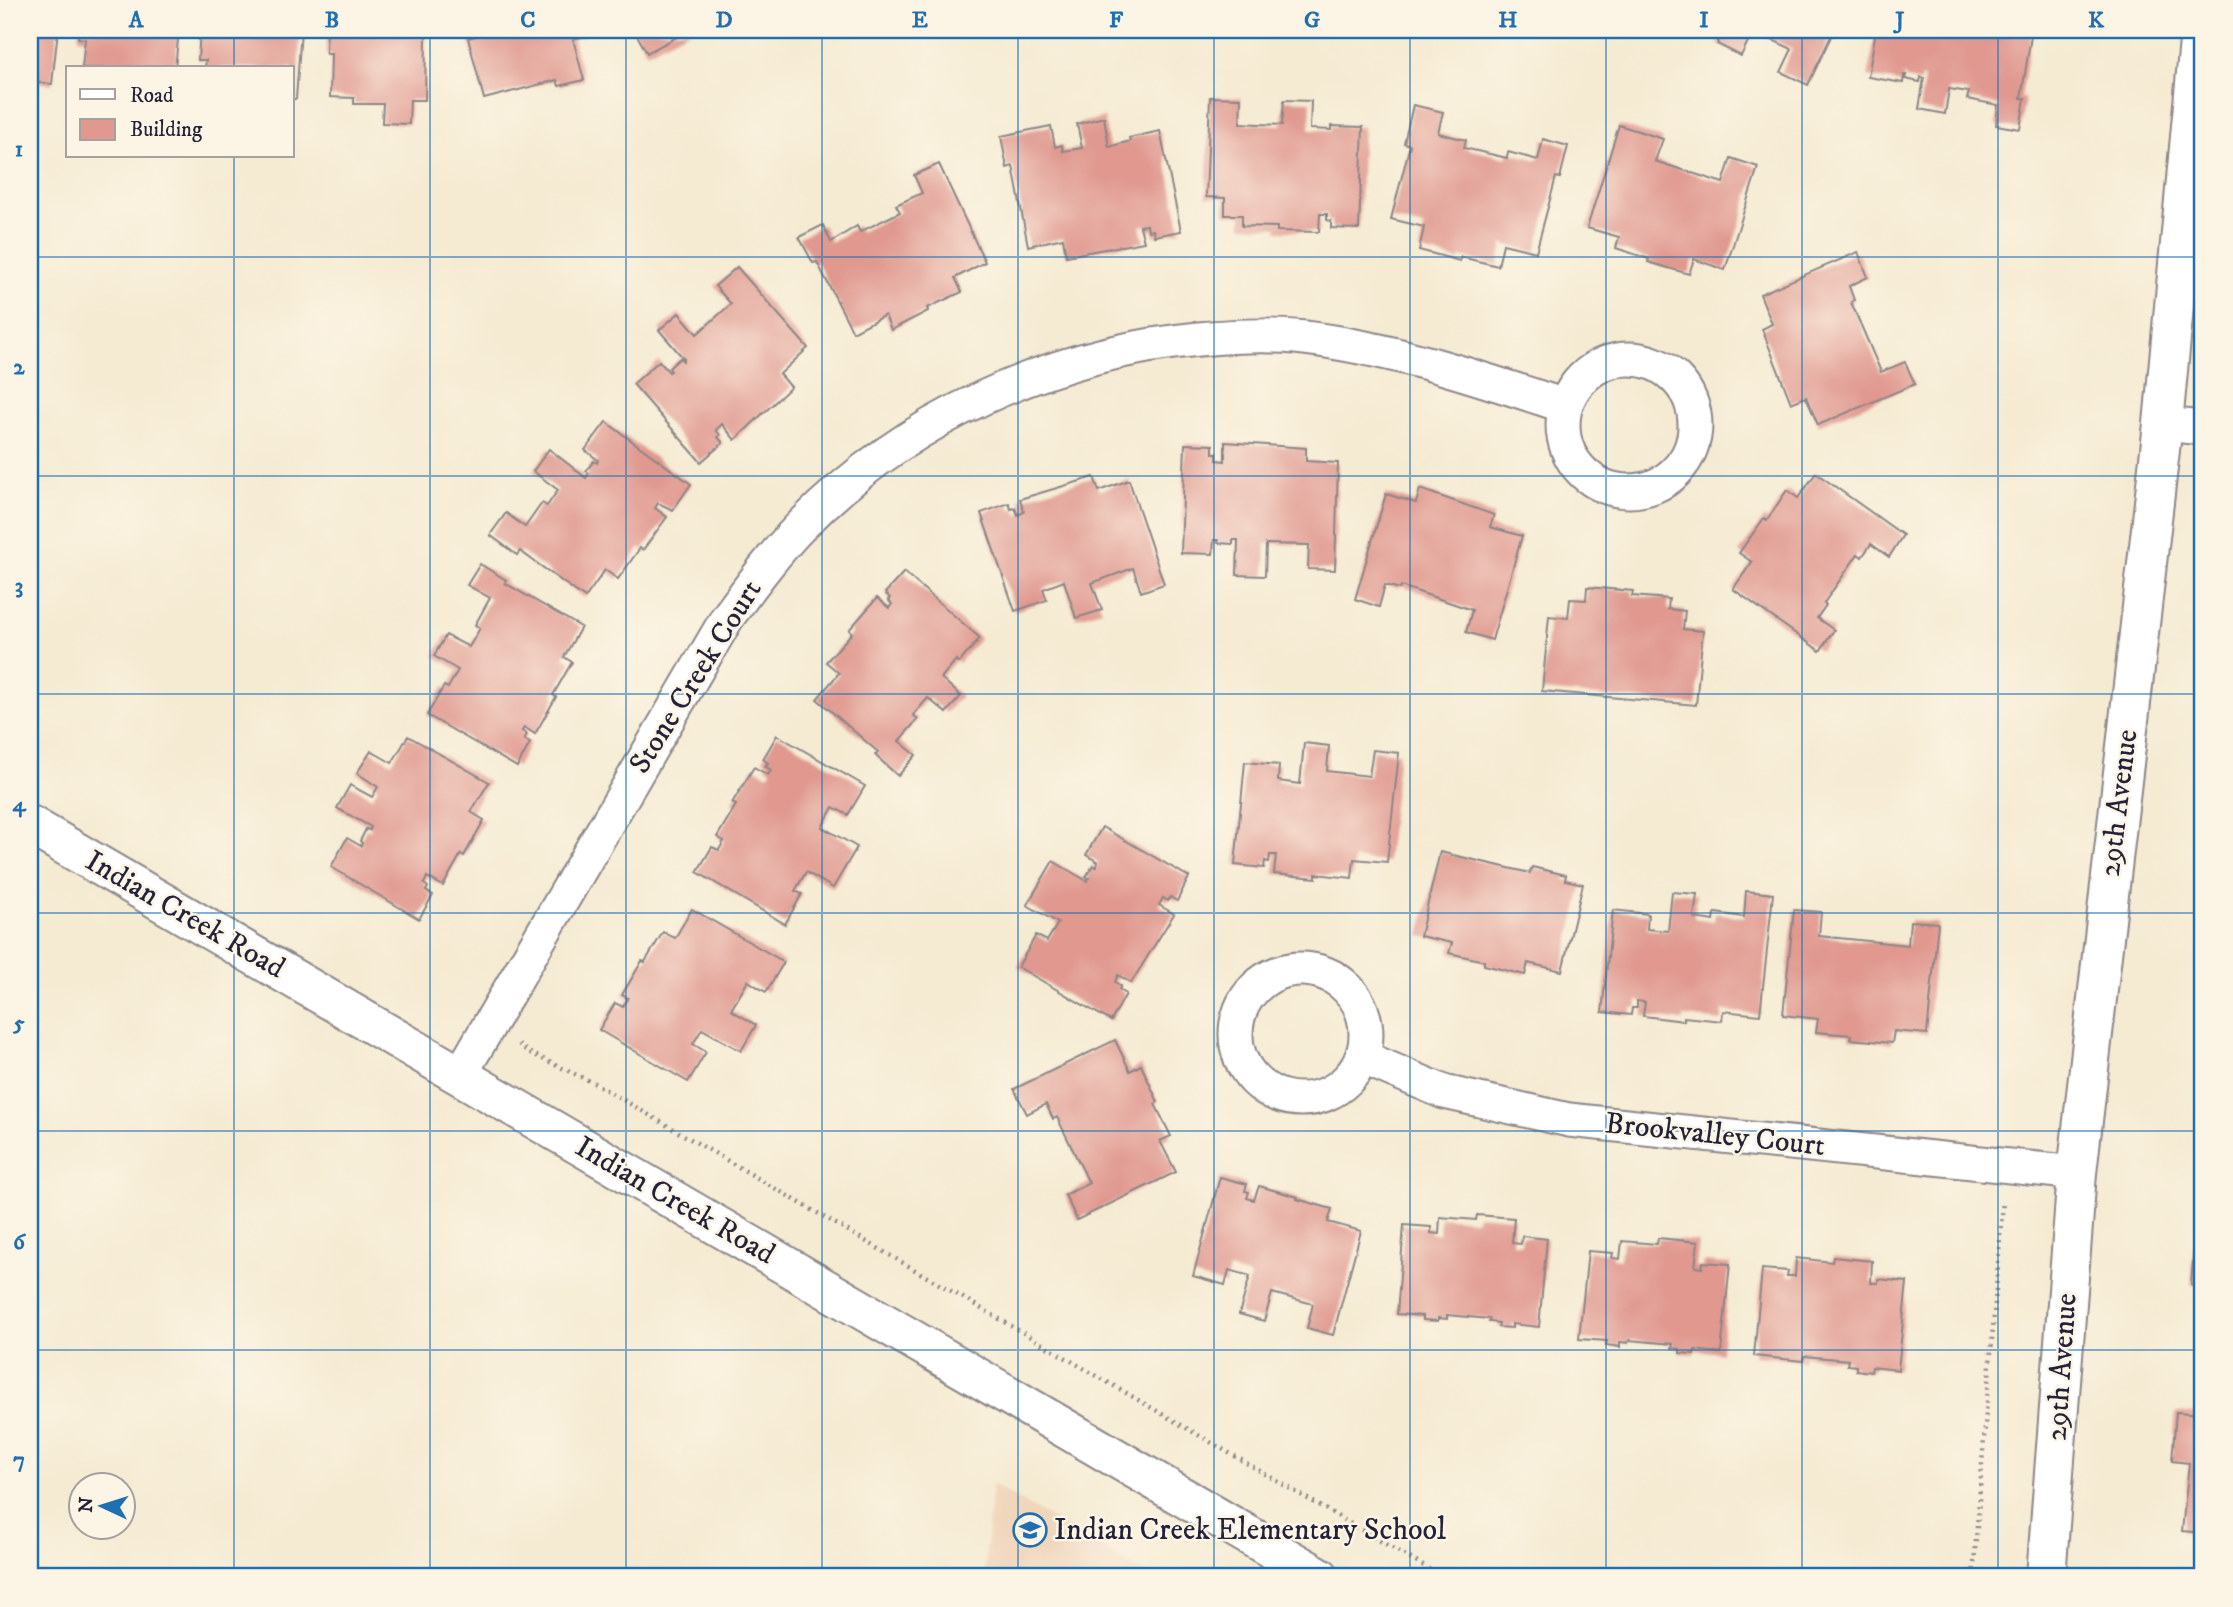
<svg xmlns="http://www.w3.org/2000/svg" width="2233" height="1607" viewBox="0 0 2233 1607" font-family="'IM FELL DW Pica',serif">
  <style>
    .built { fill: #f0d6bc }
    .building { fill: #e0988f }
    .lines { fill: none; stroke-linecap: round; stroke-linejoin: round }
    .minor-casing { stroke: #8c8687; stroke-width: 37 }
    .tertiary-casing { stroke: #8c8687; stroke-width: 42 }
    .path { stroke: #8c8687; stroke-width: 4.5; stroke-dasharray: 2 5; stroke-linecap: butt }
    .minor { stroke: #fff; stroke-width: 33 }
    .tertiary { stroke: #fff; stroke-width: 38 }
    .grid { fill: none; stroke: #1f6fb2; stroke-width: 2; stroke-opacity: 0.55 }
    .labels { text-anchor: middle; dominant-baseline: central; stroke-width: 5; stroke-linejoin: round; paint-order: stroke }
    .street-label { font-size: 30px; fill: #22223b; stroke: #fcf5e5 }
    .poi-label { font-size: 30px; fill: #22223b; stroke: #fcf5e5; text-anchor: start }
    .neatline { fill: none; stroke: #1f6fb2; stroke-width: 2.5 }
    .grid-label { font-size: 23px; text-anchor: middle; font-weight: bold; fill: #1f6fb2 }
  </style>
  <rect width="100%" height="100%" fill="#fcf5e5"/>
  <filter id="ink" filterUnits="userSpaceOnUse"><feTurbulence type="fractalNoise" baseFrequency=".0143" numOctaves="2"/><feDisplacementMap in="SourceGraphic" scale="14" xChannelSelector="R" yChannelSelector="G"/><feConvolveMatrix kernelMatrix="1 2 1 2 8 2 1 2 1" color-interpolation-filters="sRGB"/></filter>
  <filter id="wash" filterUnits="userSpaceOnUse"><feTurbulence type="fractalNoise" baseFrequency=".00686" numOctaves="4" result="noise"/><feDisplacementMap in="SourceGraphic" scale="28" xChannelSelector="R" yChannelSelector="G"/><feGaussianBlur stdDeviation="1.57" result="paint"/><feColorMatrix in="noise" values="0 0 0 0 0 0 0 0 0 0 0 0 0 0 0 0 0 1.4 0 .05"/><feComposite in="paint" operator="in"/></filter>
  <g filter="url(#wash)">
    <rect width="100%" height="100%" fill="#f5ebd3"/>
    <polygon class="built" points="992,1484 1151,1577 984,1577"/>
    <g id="blocks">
      <g class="building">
        <polygon points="30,30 58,30 52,84 30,82"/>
        <polygon points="79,30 179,30 175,68 82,68 85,39 78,38"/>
        <polygon points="200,30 301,30 296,99 292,99 292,68 205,68 206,60 198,60"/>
        <polygon points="327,30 426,33 425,100 410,100 409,124 382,123 383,104 354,104 354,98 330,97 331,54 326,54"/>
        <polygon points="489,30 582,30 584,36 573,39 584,80 559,86 557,80 484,99 468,38 490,32"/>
        <polygon points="634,30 690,30 647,53"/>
        <polygon points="1724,30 1834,30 1808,85 1781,72 1792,49 1753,31 1741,56 1717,44"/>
        <polygon points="1876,30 2032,30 2021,98 2025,98 2020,129 1996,125 1998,105 1967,99 1969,92 1949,89 1945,114 1919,109 1924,78 1921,77 1920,82 1905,79 1906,75 1904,75 1903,83 1868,77"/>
        <polygon points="1210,97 1241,98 1240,123 1282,125 1284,100 1311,101 1310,129 1331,130 1331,126 1363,127 1359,229 1331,228 1331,221 1327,220 1327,214 1320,214 1319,232 1277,231 1277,227 1242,226 1242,215 1225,215 1225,198 1206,197"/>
        <polygon points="1413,105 1443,112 1438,133 1466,140 1464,148 1507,158 1508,152 1538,160 1543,139 1568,146 1560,178 1556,177 1536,252 1503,244 1498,266 1461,257 1460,261 1419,250 1424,227 1391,219 1410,145 1404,143"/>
        <polygon points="1104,117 1109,147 1130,141 1129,138 1160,131 1181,231 1154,236 1153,230 1148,231 1147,225 1140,226 1144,242 1066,256 1063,238 1028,246 1013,166 1007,168 1001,136 1051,126 1055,147 1062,145 1063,151 1082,148 1077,124"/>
        <polygon points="1619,125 1663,139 1655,161 1723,183 1731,158 1758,167 1725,270 1694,259 1689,274 1648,262 1649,259 1616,248 1619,237 1587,228"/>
        <polygon points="939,164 985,262 955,278 962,292 927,308 928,311 891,330 885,315 853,332 817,262 813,263 799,237 823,225 831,242 857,226 860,232 900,212 896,205 922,193 914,175"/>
        <polygon points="1858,252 1868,277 1849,286 1854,300 1851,302 1881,372 1905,362 1915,384 1818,425 1806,397 1791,403 1762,329 1772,324 1760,294"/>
        <polygon points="737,267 808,348 780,374 791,387 735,440 722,424 716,430 720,435 718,437 723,443 701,462 633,384 659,361 669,372 671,371 669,368 680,358 683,361 684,359 659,330 679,313 697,334 731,304 715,286"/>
        <polygon points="606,422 691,484 673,510 658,503 655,508 667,517 643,550 640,548 618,579 605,570 585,598 520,551 517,555 490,535 506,513 525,527 542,503 547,506 558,490 533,471 549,449 586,478 589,473 586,471 594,461 597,463 598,460 585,450"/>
        <polygon points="1225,442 1306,448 1306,461 1338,463 1335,570 1308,569 1309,545 1266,544 1265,576 1237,575 1238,540 1233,540 1233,544 1218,543 1218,540 1214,540 1213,554 1181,553 1185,444 1213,445 1213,453 1217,453 1217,460 1225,461"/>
        <polygon points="1816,473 1903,535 1889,557 1871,544 1862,557 1858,554 1824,603 1826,605 1817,618 1834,630 1820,651 1733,589 1752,562 1739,553 1764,518 1767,520 1787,490 1798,498"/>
        <polygon points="1094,477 1099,491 1129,480 1164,584 1141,592 1133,568 1092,583 1102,610 1076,618 1064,581 1043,589 1047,600 1015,611 981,513 1009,503 1011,509 1015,508 1018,515 1024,512 1020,499"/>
        <polygon points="1420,489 1494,515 1490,527 1522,536 1492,640 1466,632 1472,610 1401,586 1400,589 1385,585 1379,607 1355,599 1386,494 1416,503"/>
        <polygon points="480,564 506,580 505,583 581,627 564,657 572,662 553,695 556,697 535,734 524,727 522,731 527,734 524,739 530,743 517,767 427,715 444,686 448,688 458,670 434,656 446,635 469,647 480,628 475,625 490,598 467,585"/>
        <polygon points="904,572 980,638 959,663 956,660 941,678 961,696 946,713 928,698 913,715 918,719 899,741 916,755 898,776 875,755 878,752 817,699 839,673 826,662 852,633 849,630 877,598 889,608 892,604 888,600 890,598 885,593"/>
        <polygon points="1587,587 1633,591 1632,596 1669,599 1668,609 1685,611 1683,629 1703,631 1696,705 1542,691 1549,616 1568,618 1570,599 1586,600"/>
        <polygon points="777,735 865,786 848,815 833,807 822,827 857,847 833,888 806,872 795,891 802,894 785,924 697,872 712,847 719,850 724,841 717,837 736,805 732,803 754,767 768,775 771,770 765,766 768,763 763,759"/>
        <polygon points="408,736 489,782 471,812 484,820 464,856 461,854 443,886 427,877 424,884 428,887 426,891 433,895 419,919 331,867 347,838 361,846 362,843 360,841 366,829 370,830 371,827 337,808 350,785 372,797 378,787 357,773 371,751 392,763"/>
        <polygon points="1304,743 1329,746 1327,771 1369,776 1373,750 1399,753 1387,862 1354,859 1352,878 1316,874 1316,878 1274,874 1276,855 1270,855 1269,862 1265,861 1264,868 1235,865 1245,762 1279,765 1278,781 1300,784"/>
        <polygon points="1102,827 1189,877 1177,901 1170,897 1168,901 1163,898 1159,905 1174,914 1131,983 1118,975 1115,982 1121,986 1119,989 1126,994 1111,1021 1018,967 1036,935 1047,941 1058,923 1027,905 1053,861 1087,881 1089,878 1086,877 1093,865 1096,867 1098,862 1086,855"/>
        <polygon points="1440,852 1530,873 1532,867 1566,875 1565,880 1583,884 1562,971 1528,963 1525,975 1484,965 1484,961 1449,953 1452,943 1420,936"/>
        <polygon points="1746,891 1773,894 1760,1015 1723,1011 1722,1021 1684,1017 1684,1021 1643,1016 1645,1002 1637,1001 1637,1008 1632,1008 1631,1015 1602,1012 1613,910 1648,914 1647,929 1668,931 1672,892 1697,894 1694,918 1714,921 1715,913 1744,917"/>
        <polygon points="692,909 784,962 766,992 748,981 731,1010 756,1025 741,1051 702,1029 693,1044 706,1052 688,1082 599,1030 615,1003 623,1007 628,998 622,995 642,961 645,962 663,932 675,938"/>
        <polygon points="1794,910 1821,912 1819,936 1908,945 1910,921 1938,923 1927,1034 1894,1031 1892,1043 1850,1039 1851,1035 1816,1032 1818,1019 1783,1015"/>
        <polygon points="1115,1040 1130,1071 1141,1065 1158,1102 1155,1104 1171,1136 1160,1141 1176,1172 1077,1220 1065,1195 1089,1183 1057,1117 1053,1119 1046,1104 1027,1114 1014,1089"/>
        <polygon points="1220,1177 1247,1184 1245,1191 1249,1192 1247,1198 1254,1200 1259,1186 1298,1197 1297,1199 1332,1209 1328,1222 1361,1231 1333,1335 1307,1328 1313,1304 1272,1293 1264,1321 1239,1314 1250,1276 1229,1270 1225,1285 1193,1276"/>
        <polygon points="1477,1215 1514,1218 1512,1243 1521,1244 1522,1236 1547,1239 1539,1327 1512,1324 1512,1328 1498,1327 1499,1323 1489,1322 1490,1319 1447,1315 1447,1319 1438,1318 1438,1321 1423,1320 1423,1316 1397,1314 1404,1225 1431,1227 1431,1233 1439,1234 1440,1217 1476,1220"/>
        <polygon points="2195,1235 2203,1236 2203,1286 2191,1285"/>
        <polygon points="1658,1238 1698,1242 1695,1267 1702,1268 1703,1262 1730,1264 1721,1353 1695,1350 1694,1354 1680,1353 1680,1349 1672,1348 1673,1344 1629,1340 1628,1343 1620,1342 1620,1347 1606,1345 1607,1341 1579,1339 1588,1251 1613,1253 1612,1258 1620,1259 1622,1241 1657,1244"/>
        <polygon points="1833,1257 1872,1261 1871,1283 1878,1283 1878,1279 1907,1282 1898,1370 1872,1367 1871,1372 1856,1370 1856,1366 1847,1365 1848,1360 1804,1356 1803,1361 1754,1356 1762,1269 1788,1271 1787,1276 1795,1276 1796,1258 1832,1262"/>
        <polygon points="2176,1412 2203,1414 2203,1533 2182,1531 2189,1463 2172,1461"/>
      </g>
    </g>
  </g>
  <g filter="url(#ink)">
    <use href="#blocks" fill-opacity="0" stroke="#8c8687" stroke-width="2"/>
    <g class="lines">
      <defs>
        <g id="minor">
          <circle cx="1629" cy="425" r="66"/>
          <polyline points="2163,424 2203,428"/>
          <circle cx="1301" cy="1034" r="65"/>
          <polyline points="1362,1057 1444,1092 1569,1120 2077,1173"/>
          <path d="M460,1075L727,618C750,587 773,555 800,527C905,419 1050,353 1199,339C1233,336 1270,334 1305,338C1395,349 1479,378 1565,406"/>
        </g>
        <g id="tertiary">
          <polyline points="30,825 1320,1577"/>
          <polyline points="2046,1577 2077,1173 2163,424 2200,30"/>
        </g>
      </defs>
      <use href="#minor" class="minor-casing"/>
      <use href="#tertiary" class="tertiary-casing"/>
      <g class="path">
        <polyline points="519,1044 528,1052 596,1084 1442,1577"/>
        <polyline points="1973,1577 2003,1201"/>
      </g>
      <use href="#minor" class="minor"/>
      <use href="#tertiary" class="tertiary"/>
    </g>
  </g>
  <path class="grid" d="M234,30V68M430,30V1577M626,30V1577M822,30V1577M1018,30V1577M1214,30V1577M1410,30V1577M1606,30V1577M1802,30V1577M1998,30V1577M234,156V1577M30,257H2203M30,476H2203M30,694H2203M30,913H2203M30,1131H2203M30,1350H2203"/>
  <defs>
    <symbol id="school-ring" viewBox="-11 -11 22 22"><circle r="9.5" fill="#fcf5e5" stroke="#1f6fb2" stroke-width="1.5"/><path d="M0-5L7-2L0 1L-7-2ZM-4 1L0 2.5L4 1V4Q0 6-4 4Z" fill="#1f6fb2"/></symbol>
  </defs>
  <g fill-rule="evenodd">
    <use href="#school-ring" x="1011" y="1511" width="38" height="38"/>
  </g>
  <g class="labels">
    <g class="street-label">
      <text transform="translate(696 677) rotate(-58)">Stone Creek Court</text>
      <text transform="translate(2119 803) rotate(-83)">29th Avenue</text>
      <text transform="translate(185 915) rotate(30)">Indian Creek Road</text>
      <text transform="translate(1715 1135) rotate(6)">Brookvalley Court</text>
      <text transform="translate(675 1201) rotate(30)">Indian Creek Road</text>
      <text transform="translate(2062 1367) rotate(-86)">29th Avenue</text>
    </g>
    <g class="poi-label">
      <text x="1054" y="1530">Indian Creek Elementary School</text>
    </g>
  </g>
  <rect width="2233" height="1607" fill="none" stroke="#fcf5e5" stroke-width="77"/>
  <rect x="66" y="66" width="228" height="91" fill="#fcf5e5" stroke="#a5a1a1" stroke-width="2"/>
  <rect x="80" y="89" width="35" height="10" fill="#ffffff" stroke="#a5a1a1" stroke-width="2"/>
  <text x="130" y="102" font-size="21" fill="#22223b">Road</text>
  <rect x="80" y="119" width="35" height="21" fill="#e0988f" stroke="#a5a1a1" stroke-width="2"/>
  <text x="130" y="136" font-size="21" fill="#22223b">Building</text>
  <g transform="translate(102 1506) rotate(274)"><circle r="33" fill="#fcf5e5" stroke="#a5a1a1" stroke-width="2"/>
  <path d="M0-5L12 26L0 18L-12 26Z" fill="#1f6fb2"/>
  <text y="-10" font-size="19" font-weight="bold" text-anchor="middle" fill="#22223b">N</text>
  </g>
  <rect x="38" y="38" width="2156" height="1530" class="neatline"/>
  <g class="grid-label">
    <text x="136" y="27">A</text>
    <text x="332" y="27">B</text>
    <text x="528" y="27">C</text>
    <text x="724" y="27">D</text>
    <text x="920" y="27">E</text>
    <text x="1116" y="27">F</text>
    <text x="1312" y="27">G</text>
    <text x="1508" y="27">H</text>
    <text x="1704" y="27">I</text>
    <text x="1900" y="27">J</text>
    <text x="2096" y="27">K</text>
    <text x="19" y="156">1</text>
    <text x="19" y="374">2</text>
    <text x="19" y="593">3</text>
    <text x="19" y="811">4</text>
    <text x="19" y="1030">5</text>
    <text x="19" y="1249">6</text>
    <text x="19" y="1467">7</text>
  </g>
</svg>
